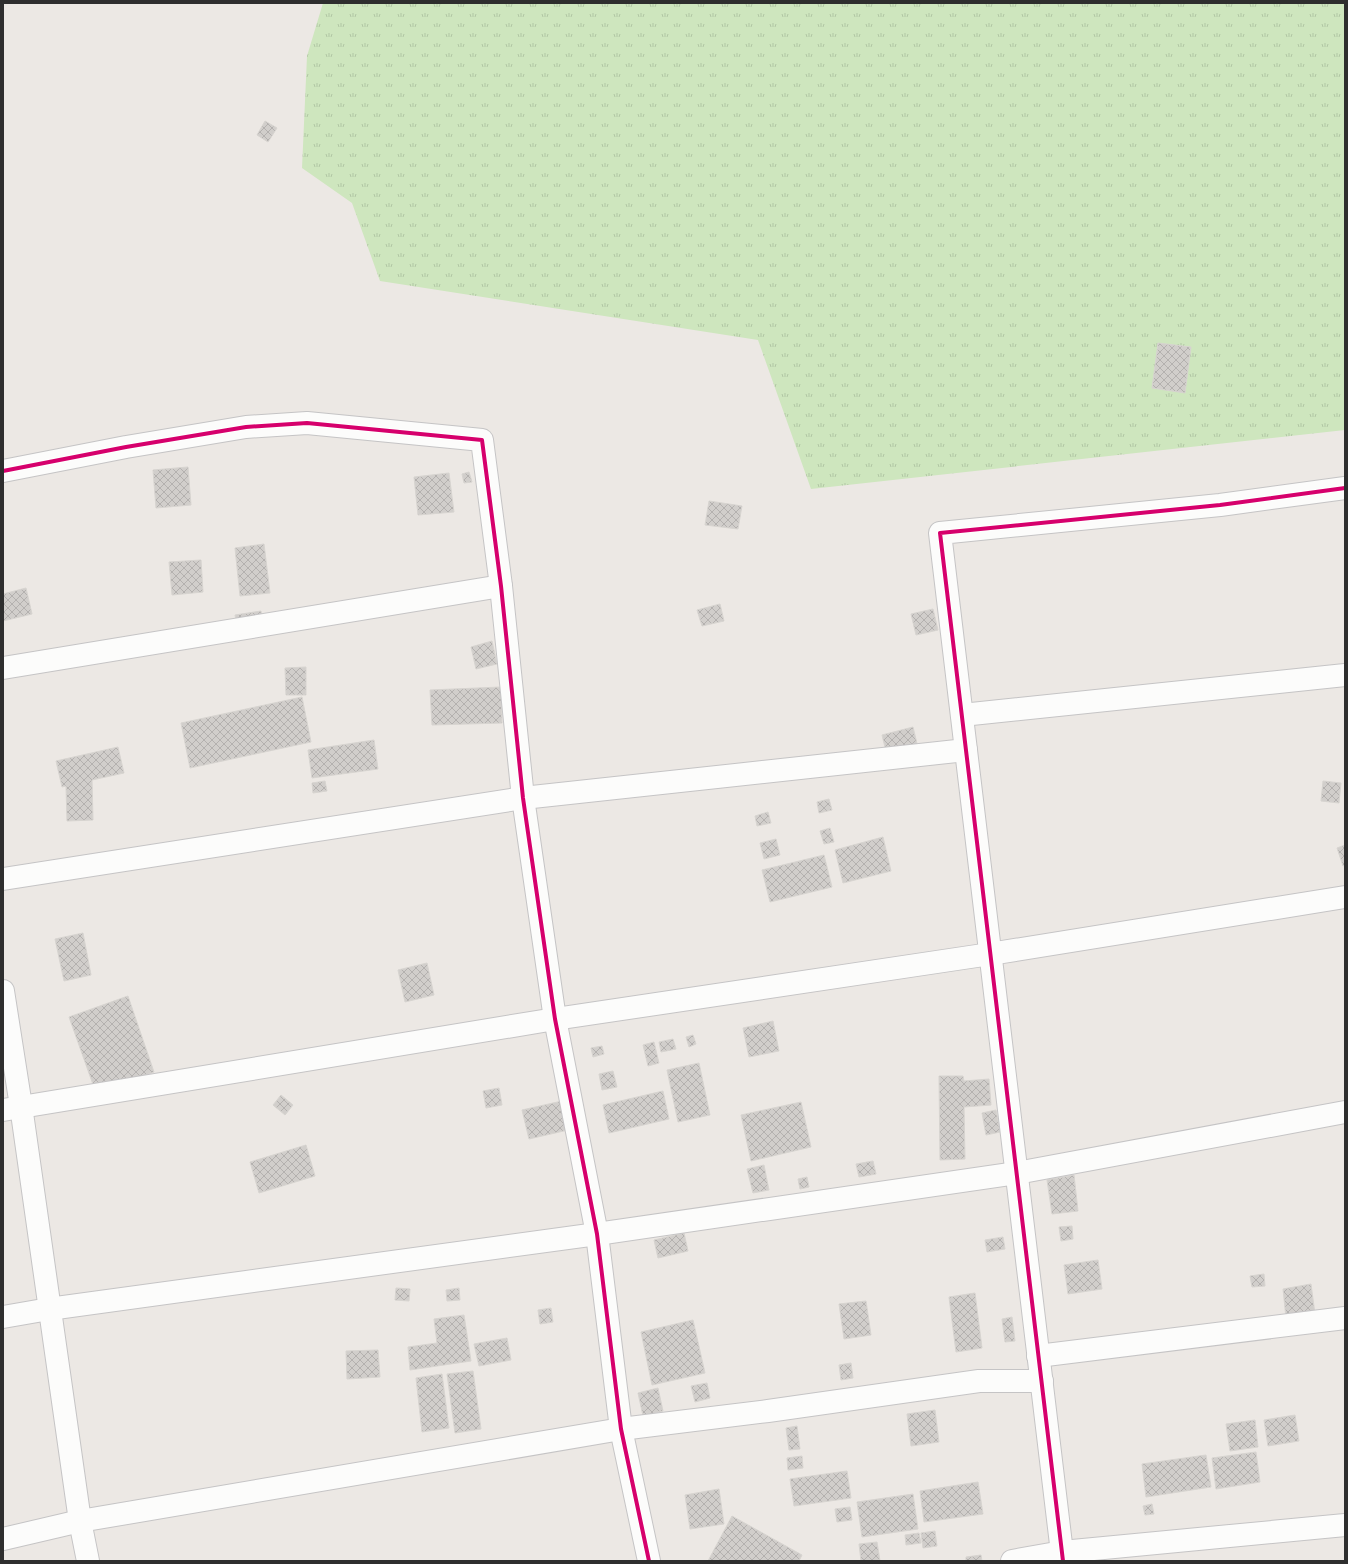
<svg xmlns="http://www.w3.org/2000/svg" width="1348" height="1564" viewBox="0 0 1348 1564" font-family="'Varela Round',sans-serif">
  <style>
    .grass { fill: url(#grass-tufts) }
    .building { fill: url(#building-cross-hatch); stroke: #d7d4d0 }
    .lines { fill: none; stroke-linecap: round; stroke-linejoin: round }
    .street-casing { stroke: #c5c4c5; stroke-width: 24 }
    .street { stroke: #fcfcfb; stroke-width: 22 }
    .cycleway-casing { stroke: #fff; stroke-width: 6 }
    .cycleway { stroke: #d6006c; stroke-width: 4 }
  </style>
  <defs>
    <pattern id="grass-tufts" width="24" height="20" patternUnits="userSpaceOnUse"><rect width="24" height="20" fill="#cee6be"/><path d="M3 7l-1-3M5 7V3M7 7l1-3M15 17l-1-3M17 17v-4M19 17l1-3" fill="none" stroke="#b1c6a4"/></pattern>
    <pattern id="building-cross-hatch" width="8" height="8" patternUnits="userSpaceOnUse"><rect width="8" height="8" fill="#d1cecb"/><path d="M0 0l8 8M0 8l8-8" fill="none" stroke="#b4b1af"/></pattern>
  </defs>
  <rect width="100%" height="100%" fill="#ece8e4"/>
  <polygon class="grass" points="323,3 1345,3 1345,430 811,489 758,340 380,281 352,203 302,168 307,56"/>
  <g class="building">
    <polygon points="265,121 277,128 268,142 257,135"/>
    <polygon points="1158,343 1191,347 1185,393 1152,388"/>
    <polygon points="188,467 191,505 156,508 153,470"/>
    <polygon points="469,472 472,482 464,483 462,474"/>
    <polygon points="449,473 454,512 418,515 414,477"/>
    <polygon points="709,501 742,506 738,529 705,525"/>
    <polygon points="264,544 270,593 240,596 235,548"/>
    <polygon points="201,560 203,592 172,595 169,562"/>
    <polygon points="26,588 32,614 3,621 3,594"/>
    <polygon points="720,604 724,621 702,626 697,610"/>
    <polygon points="933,609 938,630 916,635 911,614"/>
    <polygon points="261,611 263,626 238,630 235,615"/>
    <polygon points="492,641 497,664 476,669 471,647"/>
    <polygon points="306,667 306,695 286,695 285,668"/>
    <polygon points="501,687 502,723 432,725 430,690"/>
    <polygon points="302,697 311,742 190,768 181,723"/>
    <polygon points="913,727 920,756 889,764 882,735"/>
    <polygon points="374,740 378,769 312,778 308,750"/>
    <polygon points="118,747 124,773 92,780 93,820 67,821 66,786 62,787 56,761"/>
    <polygon points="325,781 327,791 313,793 312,783"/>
    <polygon points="1323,781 1341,783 1339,803 1321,801"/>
    <polygon points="829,799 832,810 819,813 817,802"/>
    <polygon points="768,812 771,823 757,826 755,816"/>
    <polygon points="830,828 834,842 824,844 820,831"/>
    <polygon points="883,837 891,871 843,883 835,850"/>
    <polygon points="776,839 780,855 764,859 760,843"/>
    <polygon points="1345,845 1345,865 1343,866 1337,848"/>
    <polygon points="824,855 832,887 770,902 762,870"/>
    <polygon points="83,933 91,975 64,981 55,939"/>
    <polygon points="427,963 434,995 405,1002 398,970"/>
    <polygon points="128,996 154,1072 96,1093 69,1017"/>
    <polygon points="773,1021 779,1051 749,1057 743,1028"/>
    <polygon points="693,1035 696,1044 689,1047 686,1037"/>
    <polygon points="673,1039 676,1049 661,1052 659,1042"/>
    <polygon points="654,1042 659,1063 648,1066 643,1045"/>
    <polygon points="602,1046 604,1054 593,1057 591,1048"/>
    <polygon points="699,1063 710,1115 678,1122 667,1070"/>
    <polygon points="613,1071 617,1087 602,1090 599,1074"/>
    <polygon points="939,1076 963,1076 964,1081 989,1079 991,1105 964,1107 965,1159 940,1160"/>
    <polygon points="499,1088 502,1105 486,1108 483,1091"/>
    <polygon points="663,1091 669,1119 609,1133 603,1105"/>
    <polygon points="281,1095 293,1105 285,1115 273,1105"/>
    <polygon points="562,1101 568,1130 529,1139 522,1110"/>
    <polygon points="801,1102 811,1147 751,1161 741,1115"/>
    <polygon points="996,1110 1000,1132 986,1135 982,1113"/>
    <polygon points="306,1145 315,1176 259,1193 250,1162"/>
    <polygon points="873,1161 876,1174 859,1177 856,1164"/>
    <polygon points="764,1165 769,1190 753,1193 747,1169"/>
    <polygon points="1074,1175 1078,1211 1052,1214 1047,1180"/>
    <polygon points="807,1177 809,1187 800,1189 798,1179"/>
    <polygon points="1072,1226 1073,1239 1061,1241 1059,1227"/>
    <polygon points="684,1233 688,1251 658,1258 654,1240"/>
    <polygon points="1003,1237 1005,1249 987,1252 985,1240"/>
    <polygon points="1098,1260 1102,1289 1068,1294 1064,1265"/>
    <polygon points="1264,1274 1265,1286 1252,1287 1250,1276"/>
    <polygon points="1311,1284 1315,1314 1286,1318 1283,1289"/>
    <polygon points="396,1288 410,1289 409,1301 395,1300"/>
    <polygon points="459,1288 460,1300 447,1301 446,1290"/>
    <polygon points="975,1293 982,1348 956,1352 949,1297"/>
    <polygon points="866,1301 871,1335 844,1339 839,1304"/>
    <polygon points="551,1308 553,1322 540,1324 538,1310"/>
    <polygon points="464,1315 471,1361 410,1370 408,1347 437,1343 434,1319"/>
    <polygon points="1012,1317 1015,1341 1005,1342 1002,1319"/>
    <polygon points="693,1320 705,1373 652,1385 641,1332"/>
    <polygon points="507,1338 511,1360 479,1366 474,1344"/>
    <polygon points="378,1350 380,1377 347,1379 346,1351"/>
    <polygon points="851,1363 853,1378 841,1380 839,1365"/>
    <polygon points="473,1371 481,1429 455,1433 447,1374"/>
    <polygon points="442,1374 449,1428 422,1432 416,1378"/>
    <polygon points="707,1383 710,1398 695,1402 691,1386"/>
    <polygon points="658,1388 663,1411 643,1416 638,1393"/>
    <polygon points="935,1410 939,1442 911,1446 907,1414"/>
    <polygon points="1295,1415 1299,1441 1268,1446 1264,1420"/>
    <polygon points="1255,1420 1258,1447 1230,1451 1226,1424"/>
    <polygon points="797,1426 800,1449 789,1450 786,1428"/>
    <polygon points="1256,1452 1260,1482 1216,1489 1212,1458"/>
    <polygon points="1206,1455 1211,1487 1146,1497 1142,1464"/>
    <polygon points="802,1456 803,1468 788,1470 787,1458"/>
    <polygon points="847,1471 851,1498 794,1506 790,1479"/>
    <polygon points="978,1482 983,1514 924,1522 920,1491"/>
    <polygon points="719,1489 724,1524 690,1529 685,1495"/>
    <polygon points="913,1494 918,1529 862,1537 857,1502"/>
    <polygon points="1152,1504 1154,1514 1145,1515 1143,1506"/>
    <polygon points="850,1507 852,1520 837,1522 835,1509"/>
    <polygon points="732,1516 802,1555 799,1561 708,1561"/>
    <polygon points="935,1531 937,1546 923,1548 921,1533"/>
    <polygon points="919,1533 921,1543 906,1545 905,1535"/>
    <polygon points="877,1542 880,1561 861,1561 859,1544"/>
    <polygon points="981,1555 982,1561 966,1561 966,1557"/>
  </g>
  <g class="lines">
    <defs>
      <g id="street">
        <polyline points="3,471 126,447 246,427 307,423 482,440 501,586 523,798 555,1019 597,1234 621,1429 649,1561"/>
        <polyline points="3,668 501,586"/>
        <polyline points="962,715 1345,675"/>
        <polyline points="3,879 523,798 966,750"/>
        <polyline points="3,991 21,1106 80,1521 88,1561"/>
        <polyline points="3,1110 555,1019 990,954 1345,897"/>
        <polyline points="3,1317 49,1309 597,1234 1017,1173 1345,1112"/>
        <polyline points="1038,1356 1345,1318"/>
        <polyline points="3,1539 80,1521 621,1429 768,1411 979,1381 1042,1381"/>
        <polyline points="1012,1561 1062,1552 1345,1525"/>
        <polyline points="1063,1561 940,533 1220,505 1345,488"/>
      </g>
    </defs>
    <use href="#street" class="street-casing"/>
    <use href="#street" class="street"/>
    <defs>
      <g id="cycleway">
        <polyline points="3,471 126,447 246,427 307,423 482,440 501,586 523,798 555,1019 597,1234 621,1429 649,1561"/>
        <polyline points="1063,1561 940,533 1220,505 1345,488"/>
      </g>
    </defs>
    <use href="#cycleway" class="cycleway-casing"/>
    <use href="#cycleway" class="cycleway"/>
  </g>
  <rect width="1348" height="1564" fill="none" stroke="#2e2e2e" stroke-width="8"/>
</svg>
